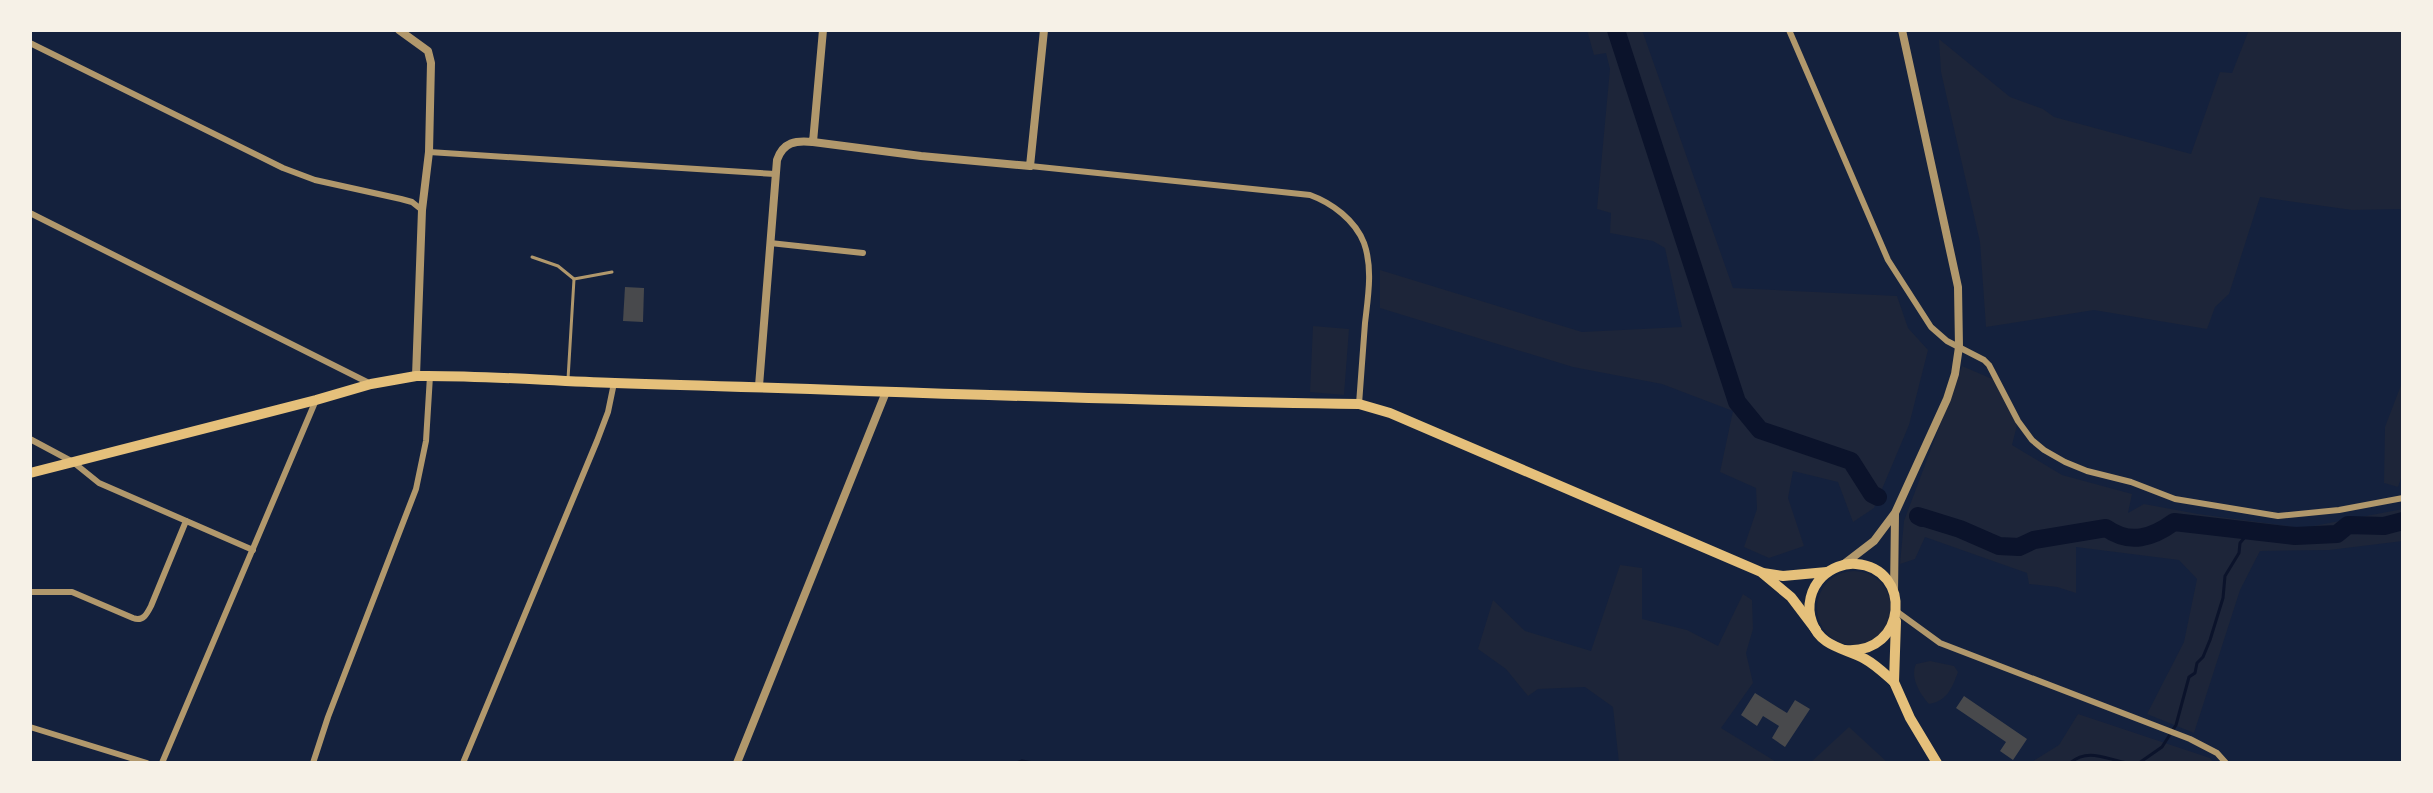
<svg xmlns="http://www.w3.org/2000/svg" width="2433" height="793" viewBox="0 0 2433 793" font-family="'Alegreya Sans',sans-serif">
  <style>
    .green { fill: #1d2539 }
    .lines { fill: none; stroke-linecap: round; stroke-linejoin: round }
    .stream { stroke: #0b132b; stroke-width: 3 }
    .river { stroke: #0b132b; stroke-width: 18 }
    .building { fill: #48494c }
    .service { stroke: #b1986c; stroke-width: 3 }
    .minor { stroke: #b1986c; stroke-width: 6 }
    .tertiary { stroke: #b1986c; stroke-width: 8 }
    .primary { stroke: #e5c07b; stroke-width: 10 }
  </style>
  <rect width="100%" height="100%" fill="#14213d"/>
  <g class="green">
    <polygon points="1587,30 1642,30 1733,288 1897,296 1908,328 1928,350 1909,425 1874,508 1853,522 1838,482 1793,471 1788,498 1804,546 1769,558 1744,547 1757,509 1756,488 1720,472 1733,411 1662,384 1573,367 1380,308 1380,270 1582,332 1682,327 1665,248 1653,241 1610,233 1611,213 1597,209 1610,69 1606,53 1594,55"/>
    <polygon points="2249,30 2403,30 2403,222 2401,209 2352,210 2260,197 2229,294 2215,307 2207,329 2094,310 1986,327 1980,242 1941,72 1939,39 2010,97 2043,109 2054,117 2191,154 2220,72 2232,73"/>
    <polygon points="1313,326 1349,329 1344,395 1310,392"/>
    <polygon points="1962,366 1997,381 2018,421 2012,445 2062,475 2132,494 2128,513 2144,504 2198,514 2303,528 2403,509 2403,541 2329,550 2260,551 2240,590 2194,733 2147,714 2184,642 2197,579 2179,560 2076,547 2076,593 2057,587 2029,584 2027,573 1925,537 1915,559 1900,564 1904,521"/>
    <polygon points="2403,380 2403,472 2398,487 2384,483 2385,427"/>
    <polygon points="1620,565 1642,568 1642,619 1687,630 1718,646 1743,594 1752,600 1753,629 1746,653 1753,683 1721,728 1778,763 1619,763 1613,707 1585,687 1538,689 1528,696 1506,669 1478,649 1493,600 1525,631 1591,651"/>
    <circle cx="1854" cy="608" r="37"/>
    <path d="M1930,661L1954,666L1958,672C1952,688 1947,701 1929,704C1919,693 1910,677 1916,664Z"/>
    <polygon points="2078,714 2210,758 2214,763 2030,763 2059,745"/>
    <polygon points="1849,727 1888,763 1810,763"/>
  </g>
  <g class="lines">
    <g class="stream">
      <polyline points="936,763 942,763"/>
      <polyline points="1016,763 1022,761 1034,763"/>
      <polyline points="1231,763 1245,763"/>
      <polyline points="1300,763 1336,763"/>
      <path d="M2070,763C2089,747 2107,760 2128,763"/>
      <polyline points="2139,763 2162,747 2176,725 2189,677 2195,673 2197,663 2203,657 2210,640 2223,598 2225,576 2239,553 2240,543 2250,531"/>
    </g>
    <g class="river">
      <polyline points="1616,30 1737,402 1760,430 1851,461 1872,494 1878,497"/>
      <path d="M1922,518L1918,516L1960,529L1999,546L2019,547L2034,540L2106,528C2130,545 2152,538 2174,522L2295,536L2337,534L2348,525L2384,526L2403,521"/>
    </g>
  </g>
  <g class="building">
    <polygon points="625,287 644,288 643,322 623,321"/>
    <polygon points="1755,693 1787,713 1795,700 1810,709 1785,747 1772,738 1779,726 1763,716 1757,726 1741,715"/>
    <polygon points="1964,696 2027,739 2013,760 2000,751 2006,742 1956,708"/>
  </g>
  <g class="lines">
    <g class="service">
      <polyline points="532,257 558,266 574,279 612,272"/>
      <polyline points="568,379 574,279"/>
    </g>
    <g class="minor">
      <polyline points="1789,30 1888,260 1931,327 1947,341 1984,360 1989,365 2018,421 2032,440 2044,450 2065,462 2087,471 2131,482 2175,499 2278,516 2339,510 2403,498"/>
      <polyline points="30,43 283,168 315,180 401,199 412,202 422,210"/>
      <polyline points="429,152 775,174"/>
      <path d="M1030,166L1310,195C1332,203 1355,220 1364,243C1373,268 1368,297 1365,323C1363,350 1361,377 1359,404"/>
      <polyline points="30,213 371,384"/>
      <polyline points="770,243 863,253"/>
      <polyline points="30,439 73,462 99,483 253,550"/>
      <path d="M30,592H72L133,618C143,622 147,614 151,606L186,521"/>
      <polyline points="1896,611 1940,643 2190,739 2217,753 2226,763"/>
      <polyline points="30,727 147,763"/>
      <polyline points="162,763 316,400"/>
      <polyline points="313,763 328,717 416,489 426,441 430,376"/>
      <polyline points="463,763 597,441 608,412 614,383"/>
    </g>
    <g class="tertiary">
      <polyline points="399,30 428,51 431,63 429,152 422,210 416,376"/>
      <polyline points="813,142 921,156 1030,166 1044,30"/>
      <path d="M759,386L777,160C783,142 796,140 813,142L823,30"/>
      <polyline points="1844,564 1874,541 1895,513 1947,399 1955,374 1959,347 1958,287 1902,30"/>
      <polyline points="1894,593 1895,514"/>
      <polyline points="737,763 886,392"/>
    </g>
    <g class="primary">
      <path d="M30,473L316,400L371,384L416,376C482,375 549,381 615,383C863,390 1111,401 1359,404L1390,413L1761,572L1791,597L1816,630"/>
      <polyline points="1763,573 1783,576 1827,572"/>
      <polyline points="1896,621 1894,682 1910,718 1937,763"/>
      <path d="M1845,650C1908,655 1913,568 1856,564C1844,563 1831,568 1822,577C1811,588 1806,606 1812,622C1820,647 1845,648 1865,659C1876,665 1885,674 1894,682"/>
    </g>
  </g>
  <rect width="2433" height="793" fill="none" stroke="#f6f1e7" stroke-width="64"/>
</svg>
